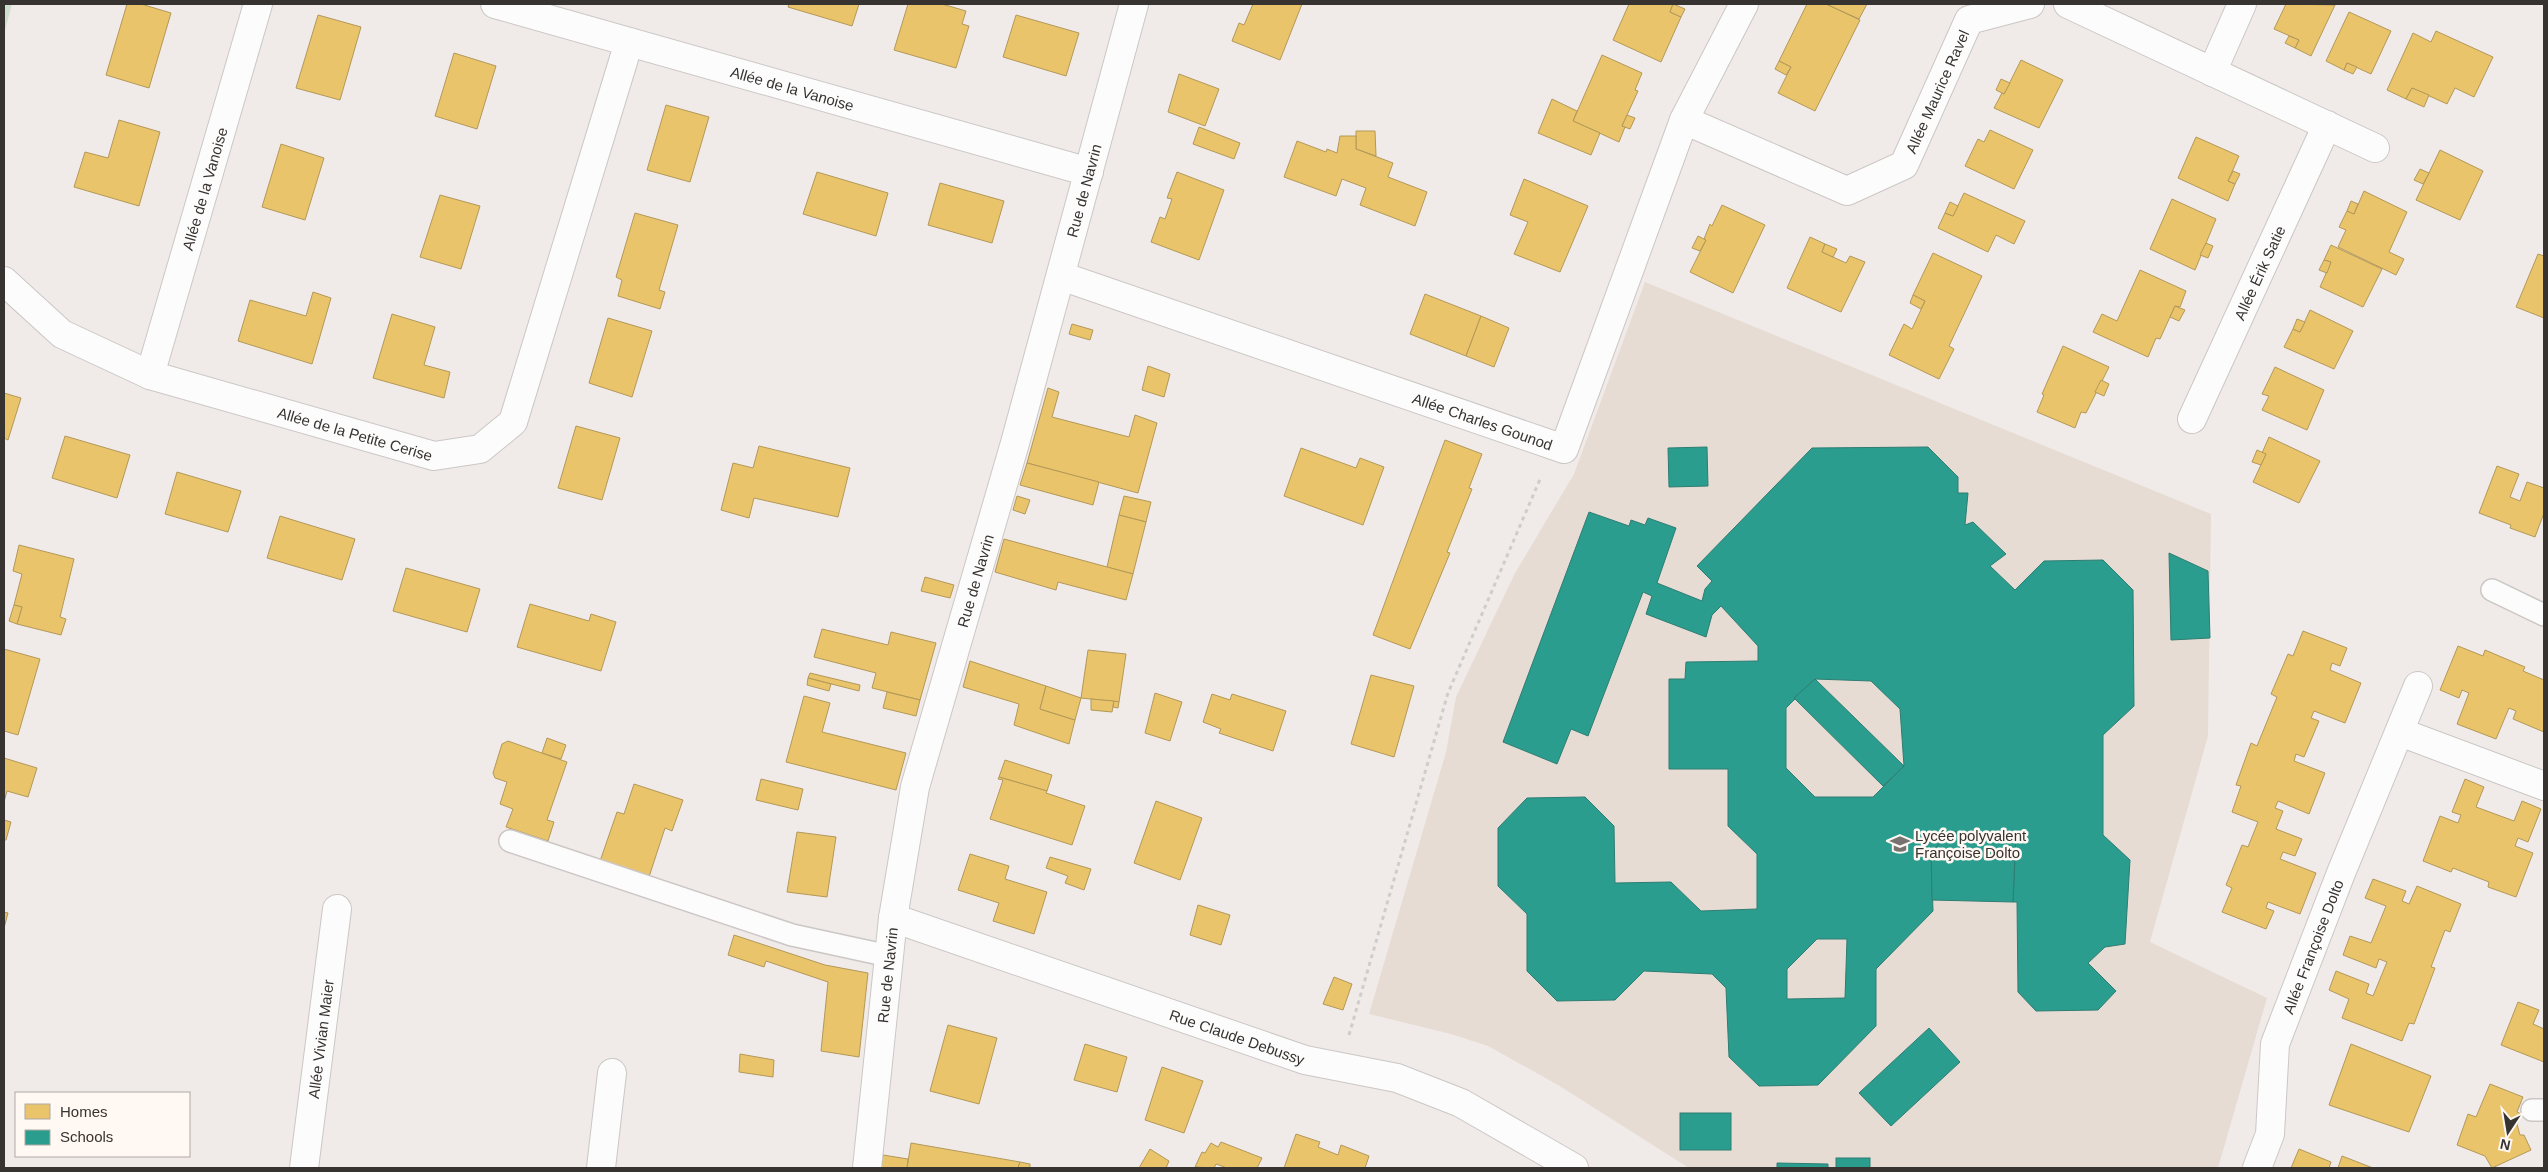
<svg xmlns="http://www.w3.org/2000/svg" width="2548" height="1172" viewBox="0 0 2548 1172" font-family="Arial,sans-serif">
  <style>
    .built { fill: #e6dcd4 }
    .green { fill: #cedfd0 }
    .homes { fill: #e9c46a; stroke: #b39859 }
    .schools { fill: #2a9d8f; stroke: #2e7d72; fill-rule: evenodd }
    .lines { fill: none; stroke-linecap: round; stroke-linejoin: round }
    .lane-casing { stroke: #cbc7c5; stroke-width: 24 }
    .street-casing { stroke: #cbc7c5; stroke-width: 30 }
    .path { stroke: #cecdcb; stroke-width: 3; stroke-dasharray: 4 4; stroke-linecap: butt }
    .lane { stroke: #fdfcfc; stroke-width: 21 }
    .street { stroke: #fdfcfc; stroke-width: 28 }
    .labels { text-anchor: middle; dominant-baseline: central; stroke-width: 5; stroke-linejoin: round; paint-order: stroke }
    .street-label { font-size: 15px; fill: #363330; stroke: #fff8f3 }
    .poi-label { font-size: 15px; fill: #363330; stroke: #fff8f3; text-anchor: start }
  </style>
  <rect width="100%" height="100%" fill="#f0ebe8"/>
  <polygon class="built" points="1645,282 2211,514 2208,736 2150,942 2267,998 2218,1168 1689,1168 1558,1085 1488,1046 1451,1034 1369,1014 1446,752 1456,697 1515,573 1574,474"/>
  <polygon class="green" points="4,4 12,4 4,34"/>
  <g class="homes">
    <polygon points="127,4 141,4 171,13 149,88 106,75"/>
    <polygon points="789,4 859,4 852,26 788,7"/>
    <polygon points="908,4 942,4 966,11 962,24 969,26 956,68 894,50"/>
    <polygon points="1253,4 1302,4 1280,60 1232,41 1239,23 1244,25"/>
    <polygon points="1629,4 1673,4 1670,12 1681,17 1661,62 1613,40"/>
    <polygon points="1673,4 1685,9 1681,17 1670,12"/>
    <polygon points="1807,4 1826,4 1860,20 1815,111 1778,93 1791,67 1779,61"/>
    <polygon points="1826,4 1867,4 1859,19"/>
    <polygon points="2286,4 2335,5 2311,56 2295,48 2299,40 2274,29"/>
    <polygon points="2349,12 2391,31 2371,74 2347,63 2344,70 2326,61"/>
    <polygon points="318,15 361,27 340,100 296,88"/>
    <polygon points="1016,15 1079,33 1066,76 1003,57"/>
    <polygon points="2436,31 2493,57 2474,97 2455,88 2447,104 2412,88 2406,99 2387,90 2413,33 2431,42"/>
    <polygon points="2289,36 2299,40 2295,48 2285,43"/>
    <polygon points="454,53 496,66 477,129 435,116"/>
    <polygon points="1602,55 1642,73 1635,90 1638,91 1622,126 1625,127 1619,142 1573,121"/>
    <polygon points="2021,60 2063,80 2039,128 1994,108 2002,93 2004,94"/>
    <polygon points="1779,61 1791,67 1786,75 1775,69"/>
    <polygon points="2347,63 2357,67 2353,74 2344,70"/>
    <polygon points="1179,74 1219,89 1205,126 1168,112"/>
    <polygon points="2001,79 2010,83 2004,94 1996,90"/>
    <polygon points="2412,88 2429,95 2424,107 2406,99"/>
    <polygon points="1552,99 1577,111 1573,121 1600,133 1591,155 1538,133"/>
    <polygon points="666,105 709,117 690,182 647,170"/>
    <polygon points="1627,115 1635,118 1630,129 1622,126"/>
    <polygon points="119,120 160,132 139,206 74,187 85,152 108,158"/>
    <polygon points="1199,127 1240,143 1234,159 1193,144"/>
    <polygon points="1990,130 2033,150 2014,189 1965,166 1978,139 1984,142"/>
    <polygon points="1356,131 1375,131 1376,156 1356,149"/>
    <polygon points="1340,136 1356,136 1356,149 1393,163 1388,177 1427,192 1415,226 1360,205 1366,188 1342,179 1336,196 1284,177 1297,141 1326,152 1327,149 1337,153"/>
    <polygon points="2196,137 2239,156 2228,181 2235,184 2228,201 2178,178"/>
    <polygon points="281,144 324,158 305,220 262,207"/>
    <polygon points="2440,150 2483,171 2460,220 2416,200"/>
    <polygon points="2420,169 2429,173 2423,184 2414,180"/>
    <polygon points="2233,171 2240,174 2235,184 2228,181"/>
    <polygon points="817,172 888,193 876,236 803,214"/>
    <polygon points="1177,172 1224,190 1199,260 1151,242 1160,217 1165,219 1172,199 1167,198"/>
    <polygon points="1524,179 1588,206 1560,272 1514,254 1528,222 1510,215"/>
    <polygon points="940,183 1004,201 992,243 928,225"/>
    <polygon points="2364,191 2407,212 2389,252 2404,259 2396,275 2338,247 2346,230 2339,227 2347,211 2354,214"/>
    <polygon points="1964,193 2025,221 2014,244 1996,235 1988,252 1938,228 1945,213 1953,216"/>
    <polygon points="440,195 480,206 461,269 420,257"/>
    <polygon points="2172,199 2216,219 2195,270 2150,249"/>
    <polygon points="2351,201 2358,204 2354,214 2347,211"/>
    <polygon points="1950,202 1958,206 1953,216 1945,213"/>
    <polygon points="1722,205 1765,225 1733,293 1690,272 1706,240 1704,239 1710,224 1712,226"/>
    <polygon points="635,213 678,225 659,290 665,292 660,309 618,296 622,280 616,277"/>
    <polygon points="1698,236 1706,240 1700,251 1692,248"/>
    <polygon points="1810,237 1825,244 1822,252 1846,263 1850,256 1865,262 1841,312 1787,288"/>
    <polygon points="2206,243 2213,246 2208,258 2200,255"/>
    <polygon points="1825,244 1837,249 1833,257 1822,252"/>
    <polygon points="2331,245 2382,269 2363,307 2320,287 2331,262 2324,260"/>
    <polygon points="1933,253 1982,276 1949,346 1954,349 1939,379 1889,355 1904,324 1912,329 1925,301 1913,295"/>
    <polygon points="2538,254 2544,256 2544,318 2516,307"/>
    <polygon points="2324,260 2331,262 2327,273 2319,270"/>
    <polygon points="2140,270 2186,291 2180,307 2175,306 2160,339 2156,338 2148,357 2093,332 2102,314 2117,321"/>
    <polygon points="313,292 331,298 312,364 238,341 250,300 306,316"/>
    <polygon points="1425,294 1481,316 1466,356 1410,334"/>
    <polygon points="1913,295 1925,301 1921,309 1910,303"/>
    <polygon points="2175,306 2185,310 2179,321 2170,317"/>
    <polygon points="2310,310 2353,331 2334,369 2284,347 2293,329 2300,332"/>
    <polygon points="392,314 435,327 424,365 450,372 444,398 373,378"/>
    <polygon points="1481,316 1509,328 1494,367 1466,356"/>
    <polygon points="608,318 652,331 632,397 589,383"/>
    <polygon points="2297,319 2305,322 2300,332 2293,329"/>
    <polygon points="1072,324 1093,330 1090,340 1069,334"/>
    <polygon points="2063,346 2109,367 2086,413 2081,412 2075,428 2037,412 2044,395 2042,394"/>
    <polygon points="1148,366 1170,374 1164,397 1142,390"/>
    <polygon points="2275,367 2324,390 2307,430 2262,410 2269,396 2262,394"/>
    <polygon points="2101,380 2109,384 2104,396 2095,392"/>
    <polygon points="1048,388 1059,392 1052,417 1129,437 1135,415 1157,423 1138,493 1027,463"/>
    <polygon points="4,393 21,398 8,440 4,438"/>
    <polygon points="576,426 620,438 602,500 558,488"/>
    <polygon points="65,436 130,455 117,498 52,478"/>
    <polygon points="2269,437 2320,461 2299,503 2253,482 2266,454 2262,453"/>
    <polygon points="1445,440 1482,454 1469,488 1472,489 1447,552 1450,553 1410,649 1373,635"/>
    <polygon points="759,446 850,468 838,517 754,498 749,518 721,510 733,463 753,468"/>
    <polygon points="1301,448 1356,468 1360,458 1384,467 1363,525 1284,496"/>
    <polygon points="2257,450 2266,454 2261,465 2252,462"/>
    <polygon points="1027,463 1099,482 1093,505 1020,485"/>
    <polygon points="2497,466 2519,474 2510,497 2520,501 2527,482 2544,488 2544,513 2535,537 2510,528 2511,525 2479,513"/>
    <polygon points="177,472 241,491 228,532 165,514"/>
    <polygon points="1017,496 1030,500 1025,514 1013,510"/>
    <polygon points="1124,496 1151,502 1146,522 1119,515"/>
    <polygon points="1119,515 1146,522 1133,574 1107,567"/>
    <polygon points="280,516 355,539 342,580 267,558"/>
    <polygon points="1004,539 1133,574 1126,600 1058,582 1056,590 995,572"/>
    <polygon points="19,545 74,559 60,617 66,619 61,635 17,624 22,607 14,605 22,574 13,571"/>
    <polygon points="406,568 480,589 467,632 393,611"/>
    <polygon points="925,577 954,585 950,598 921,591"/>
    <polygon points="530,604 589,621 591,614 616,622 601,671 517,647"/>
    <polygon points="14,605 22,607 17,624 9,621"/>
    <polygon points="822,629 888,645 891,632 936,643 920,700 872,688 876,673 814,657"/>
    <polygon points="2303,631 2347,648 2340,666 2332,663 2330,670 2361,683 2345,723 2314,711 2311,718 2319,721 2304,757 2296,754 2294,761 2325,773 2309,814 2278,801 2275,808 2283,811 2276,829 2302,839 2295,856 2283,852 2280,859 2316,873 2300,914 2268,902 2266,908 2274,911 2266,929 2222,912 2232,888 2226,885 2242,845 2248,847 2258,822 2232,812 2241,786 2236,785 2251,743 2257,746 2277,697 2271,694 2288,654 2293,656"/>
    <polygon points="2458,646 2483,656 2485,650 2525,667 2523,671 2544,680 2544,732 2513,719 2516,711 2509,708 2496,739 2457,724 2469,693 2462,690 2459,698 2440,690"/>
    <polygon points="4,649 40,659 18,735 4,731"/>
    <polygon points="1088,650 1126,654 1119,702 1081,698"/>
    <polygon points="970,661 1046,686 1040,709 1075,720 1069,744 1014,725 1019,704 963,687"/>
    <polygon points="810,673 860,685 859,691 808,678"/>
    <polygon points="1371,675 1414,686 1394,757 1351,744"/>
    <polygon points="808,678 831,684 829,691 807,685"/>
    <polygon points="1046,686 1081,698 1075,720 1040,709"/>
    <polygon points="887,692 920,700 916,716 883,708"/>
    <polygon points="1155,693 1182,702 1170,741 1145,733"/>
    <polygon points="1212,694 1230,700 1232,694 1286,711 1273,751 1219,733 1221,729 1203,722"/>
    <polygon points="804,696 830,703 822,732 906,753 896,790 786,762"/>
    <polygon points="1091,699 1114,701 1112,712 1091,710"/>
    <polygon points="1114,701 1119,702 1118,708 1113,707"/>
    <polygon points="547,738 566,745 561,759 542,753"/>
    <polygon points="508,741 567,762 547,820 554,822 548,841 506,827 513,809 500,804 507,782 495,778 493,773 502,744"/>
    <polygon points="4,758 37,768 28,797 7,791 4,802"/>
    <polygon points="1005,760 1052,775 1047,791 999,777"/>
    <polygon points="999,777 1047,791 1046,793 1085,806 1072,845 990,819 1003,780 998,779"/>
    <polygon points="761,779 803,789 798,810 756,800"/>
    <polygon points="2465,779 2484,787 2476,807 2514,821 2522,801 2541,809 2528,842 2518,838 2515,846 2533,853 2516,897 2488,887 2489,882 2453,868 2451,872 2423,861 2440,816 2458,823 2461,815 2452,812"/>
    <polygon points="634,784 683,800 672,831 665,828 647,883 598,867 617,812 624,814"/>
    <polygon points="1156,801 1202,818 1180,880 1134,863"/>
    <polygon points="4,820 11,822 6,840 4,840"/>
    <polygon points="797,832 836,837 827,897 787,892"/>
    <polygon points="970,854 1009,866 1005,879 1047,892 1034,934 993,921 999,903 958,890"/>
    <polygon points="1050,857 1091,869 1084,890 1065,883 1068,876 1046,868"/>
    <polygon points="2373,879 2406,891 2402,901 2409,904 2417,886 2461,904 2450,932 2445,930 2431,967 2435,968 2414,1024 2409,1023 2402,1041 2342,1018 2349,999 2329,990 2336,971 2369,984 2366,993 2373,996 2387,962 2379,959 2376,968 2343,955 2350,936 2371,943 2386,906 2365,898"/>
    <polygon points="1198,905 1230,915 1221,945 1190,935"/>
    <polygon points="4,912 8,913 4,928"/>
    <polygon points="734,935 825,965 868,973 859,1057 821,1051 828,982 766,961 764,967 728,955"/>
    <polygon points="1334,977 1352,984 1343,1010 1323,1004"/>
    <polygon points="2518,1002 2539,1010 2533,1024 2544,1029 2544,1062 2501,1045"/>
    <polygon points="948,1025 997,1038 979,1104 930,1091"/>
    <polygon points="1085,1044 1127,1057 1117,1092 1074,1080"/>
    <polygon points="2351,1044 2431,1076 2409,1132 2329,1105"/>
    <polygon points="740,1054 774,1060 773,1077 739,1072"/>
    <polygon points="1162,1067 1203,1081 1184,1133 1145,1120"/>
    <polygon points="2490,1084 2523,1097 2517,1112 2521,1114 2517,1124 2520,1135 2524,1135 2531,1150 2492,1168 2485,1156 2457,1145 2468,1114 2476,1117"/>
    <polygon points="1296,1134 1320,1142 1318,1147 1338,1155 1341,1145 1369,1156 1365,1168 1284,1168"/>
    <polygon points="1221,1142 1262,1158 1257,1168 1227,1168 1216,1164 1214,1168 1195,1167 1202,1152 1205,1153 1211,1143 1218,1147"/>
    <polygon points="911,1143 1020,1162 1018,1168 907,1168"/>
    <polygon points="1150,1149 1169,1161 1166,1168 1139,1168"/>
    <polygon points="2299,1149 2331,1162 2329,1168 2291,1168"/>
    <polygon points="883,1155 908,1159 907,1168 881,1168"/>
    <polygon points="2342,1156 2373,1168 2338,1168"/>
    <polygon points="1020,1162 1030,1164 1030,1168 1018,1168"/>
  </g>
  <g class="schools">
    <polygon points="1707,447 1708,486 1669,487 1668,448"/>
    <path d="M1928,447L1958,477V493H1968L1965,525L1973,522L2006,554L1990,566L2015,590L2044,561L2103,560L2133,590L2134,706L2103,735V835L2130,860L2125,944L2105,947L2088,963L2116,991L2098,1010L2036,1011L2018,992L2017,902H2013L2016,832H1952L1931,852L1933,911L1876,969V1026L1818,1085L1759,1086L1729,1057L1726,988L1712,974L1644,971L1615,1000L1557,1001L1527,971V914L1498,886V828L1527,798L1585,797L1614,826L1615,883L1671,882L1701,911L1757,909V854L1728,826V769H1669V679H1685L1686,662L1758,661V646L1721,606L1712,615L1706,637L1646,614L1652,596L1643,592L1588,736L1571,729L1557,764L1503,742L1589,512L1629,526L1631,520L1645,525L1648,518L1676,528L1657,583L1702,601L1705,589L1712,581L1697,566L1812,448ZM1815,679L1871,681L1900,709L1904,766L1873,797H1815L1786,768V708ZM1817,939H1847L1845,998L1787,999V969Z"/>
    <polygon points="2169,553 2208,571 2210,638 2171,640"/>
    <polygon points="1815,679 1904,766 1883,786 1794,698"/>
    <polygon points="1952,832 2016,832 2013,902 1932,900 1931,852"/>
    <polygon points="1929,1028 1960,1062 1891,1126 1859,1093"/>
    <rect x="1680" y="1113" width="51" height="37"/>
    <rect x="1836" y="1158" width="34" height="10"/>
    <polygon points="1777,1163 1828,1164 1828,1168 1777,1168"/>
  </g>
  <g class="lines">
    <defs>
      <g id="lane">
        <polyline points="2492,590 2544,615"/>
        <polyline points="510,841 792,935 889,956"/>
        <polyline points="2532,1110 2544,1110"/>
      </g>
      <g id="street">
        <path id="s1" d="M495,4L1089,172"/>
        <polyline points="2068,4 2375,148"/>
        <polyline points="2212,72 2242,4"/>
        <path id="s2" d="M1684,120L1847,191L1904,165L1969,20L2030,4"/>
        <path id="s3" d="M1061,276L1564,449L1684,120L1744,4"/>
        <path id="s4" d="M4,281L62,334L150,375L434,456L480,449L513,422L629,42"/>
        <path id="s5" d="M150,375L258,4"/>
        <path id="s6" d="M2192,419L2327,125"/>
        <polyline points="2400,732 2544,786"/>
        <path id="s7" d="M893,918L1305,1060L1397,1078L1461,1103L1574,1168"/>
        <path id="s8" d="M304,1168L337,909"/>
        <polyline points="601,1168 612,1073"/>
        <path id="s9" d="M867,1168L893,918L915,787L1015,443L1134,4"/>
        <path id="s10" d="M2257,1168L2270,1134L2275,1044L2341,873L2418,686"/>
      </g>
    </defs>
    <use href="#lane" class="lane-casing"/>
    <use href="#street" class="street-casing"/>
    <polyline class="path" points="1349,1035 1448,693 1541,477"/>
    <use href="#lane" class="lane"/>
    <use href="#street" class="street"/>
  </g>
  <defs>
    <symbol id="school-bare" viewBox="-9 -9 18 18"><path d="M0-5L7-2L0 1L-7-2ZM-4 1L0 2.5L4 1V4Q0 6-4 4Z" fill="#777370" stroke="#fff8f3" stroke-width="2.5" paint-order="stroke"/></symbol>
  </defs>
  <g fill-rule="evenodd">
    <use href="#school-bare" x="1886" y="830" width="28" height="28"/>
  </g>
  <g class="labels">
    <g class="street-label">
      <text stroke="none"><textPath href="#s1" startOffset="309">Allée de la Vanoise</textPath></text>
      <text stroke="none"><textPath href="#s2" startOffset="321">Allée Maurice Ravel</textPath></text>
      <text stroke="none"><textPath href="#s5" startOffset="194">Allée de la Vanoise</textPath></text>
      <text stroke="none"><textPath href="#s9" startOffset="1004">Rue de Navrin</textPath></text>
      <text stroke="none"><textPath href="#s6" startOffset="161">Allée Érik Satie</textPath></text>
      <text stroke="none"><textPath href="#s3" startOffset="446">Allée Charles Gounod</textPath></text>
      <text stroke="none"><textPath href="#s4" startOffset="389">Allée de la Petite Cerise</textPath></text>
      <text stroke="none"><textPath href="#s9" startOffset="599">Rue de Navrin</textPath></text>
      <text stroke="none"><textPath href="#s10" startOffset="231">Allée Françoise Dolto</textPath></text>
      <text stroke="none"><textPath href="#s9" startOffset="194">Rue de Navrin</textPath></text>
      <text stroke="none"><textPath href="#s7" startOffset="364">Rue Claude Debussy</textPath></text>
      <text stroke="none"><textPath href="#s8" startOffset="130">Allée Vivian Maier</textPath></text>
    </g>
    <g class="poi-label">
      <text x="1915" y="835">Lycée polyvalent<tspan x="1915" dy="17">Françoise Dolto</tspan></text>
    </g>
  </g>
  <rect width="2548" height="1172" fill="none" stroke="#363330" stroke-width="10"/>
  <rect x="15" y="1092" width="175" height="65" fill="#fff8f3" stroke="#afa9a5"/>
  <rect x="25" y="1104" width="25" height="15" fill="#e9c46a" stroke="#afa9a5"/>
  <text x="60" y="1117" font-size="15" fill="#363330">Homes</text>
  <rect x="25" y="1130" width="25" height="15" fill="#2a9d8f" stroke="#afa9a5"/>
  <text x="60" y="1142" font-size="15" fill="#363330">Schools</text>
  <g transform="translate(2508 1132) rotate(192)" stroke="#fff8f3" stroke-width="4" paint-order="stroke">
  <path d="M0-4L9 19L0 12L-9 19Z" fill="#363330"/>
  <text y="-8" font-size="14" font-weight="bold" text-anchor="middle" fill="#363330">N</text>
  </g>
</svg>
